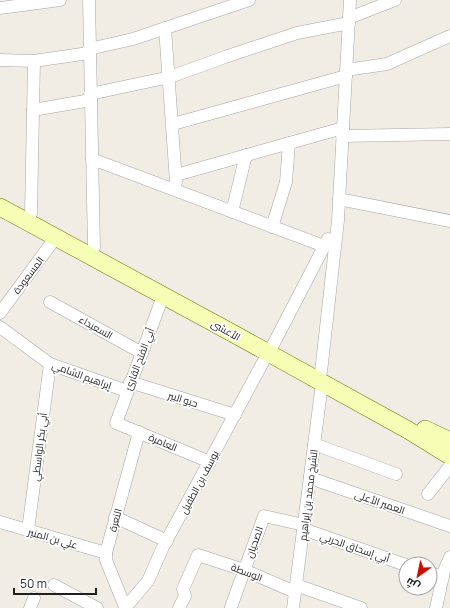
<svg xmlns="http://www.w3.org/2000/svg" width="450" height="608" viewBox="0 0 450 608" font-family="Manrope,Cairo,sans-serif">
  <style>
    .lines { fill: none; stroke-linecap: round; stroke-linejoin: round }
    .street-casing { stroke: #a6a6a6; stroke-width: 13 }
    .secondary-casing { stroke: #687c00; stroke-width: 18 }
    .street { stroke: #fff; stroke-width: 12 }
    .secondary { stroke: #f6feb5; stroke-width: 17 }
    .labels { text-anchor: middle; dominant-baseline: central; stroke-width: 3.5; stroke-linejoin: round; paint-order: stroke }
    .street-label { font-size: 10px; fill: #1f1f1f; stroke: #fff }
  </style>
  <rect width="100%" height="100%" fill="#f1ede5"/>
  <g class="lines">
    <defs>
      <g id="street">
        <polyline points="89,0 94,248"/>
        <polyline points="0,8 60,0"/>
        <polyline points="349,18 395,0"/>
        <polyline points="165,28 176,182"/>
        <polyline points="89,49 133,39 249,0"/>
        <polyline points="0,60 34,61 89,53"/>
        <polyline points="346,70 387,64 450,36"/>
        <polyline points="90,94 170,77 225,57 297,33 349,23"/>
        <polyline points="33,110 91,100"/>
        <polyline points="173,124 346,76"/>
        <polyline points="342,136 450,134"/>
        <polyline points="92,159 324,246"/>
        <polyline points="176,175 343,128"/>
        <polyline points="339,199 450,221"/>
        <polyline points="232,212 246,155"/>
        <polyline points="31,214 34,61"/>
        <polyline points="272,227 286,182 289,143"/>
        <polyline points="163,296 116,423 210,462"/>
        <polyline points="50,302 142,353"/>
        <polyline points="0,313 56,237"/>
        <polyline points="0,327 50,364 127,391"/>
        <polyline points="273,345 328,239"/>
        <polyline points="321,372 338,220 350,0"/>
        <polyline points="130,382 235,415"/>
        <polyline points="314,444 396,474"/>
        <polyline points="310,478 450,526"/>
        <polyline points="428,494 450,466"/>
        <polyline points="115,517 167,541"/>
        <polyline points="0,522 106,553"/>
        <polyline points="303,529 406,565"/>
        <polyline points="28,530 50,364"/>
        <polyline points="430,573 443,577"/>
        <polyline points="54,585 97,608"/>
        <polyline points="296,585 361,608"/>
        <polyline points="125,607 106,560 106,553 139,432"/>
        <polyline points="231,607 264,516 304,525"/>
        <polyline points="30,608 34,598"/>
        <polyline points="125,608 148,581 162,549 268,353"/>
        <polyline points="179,608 185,596 183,589 198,555 244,570 295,592"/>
        <polyline points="293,608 322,383"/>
        <polyline points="436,608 444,571 450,557"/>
      </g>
      <g id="secondary">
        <polyline points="0,207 234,334 408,430 450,456"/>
        <polyline points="425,429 450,441"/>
      </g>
    </defs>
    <use href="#street" class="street-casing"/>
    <use href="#secondary" class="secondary-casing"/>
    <use href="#street" class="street"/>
    <use href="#secondary" class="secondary"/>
  </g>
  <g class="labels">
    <g class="street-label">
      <text transform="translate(28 275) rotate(-53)">المسعودة</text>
      <text transform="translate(96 327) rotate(29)">السعيداء</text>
      <text transform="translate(226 330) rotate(29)">الأعشى</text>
      <text transform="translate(139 359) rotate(-69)">أبي الفتح القارئ</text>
      <text transform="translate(82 375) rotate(20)">إبراهيم الشامي</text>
      <text transform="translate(183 399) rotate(17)">حبو البير</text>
      <text transform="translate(163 442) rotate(23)">العامرة</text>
      <text transform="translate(39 447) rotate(-83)">أبي بكر الواسطي</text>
      <text transform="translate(199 482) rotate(-62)">يوسف بن الطفيل</text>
      <text transform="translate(308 495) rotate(-83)">الشيخ محمد بن إبراهيم</text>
      <text transform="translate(380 502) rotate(19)">العمير الأعلى</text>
      <text transform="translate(115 520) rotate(-75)">النعرة</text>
      <text transform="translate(53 538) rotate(16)">علي بن المنير</text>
      <text transform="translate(254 542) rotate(-70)">الصحيان</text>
      <text transform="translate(355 547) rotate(19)">أبي إسحاق الحربي</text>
      <text transform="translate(247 572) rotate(21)">الوسطة</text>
    </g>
  </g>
  <g transform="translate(418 576) rotate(213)"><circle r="19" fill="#ffffff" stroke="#a5a5a5"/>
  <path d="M0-3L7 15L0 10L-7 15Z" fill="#ce0c00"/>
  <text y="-6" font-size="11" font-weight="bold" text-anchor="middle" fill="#1f1f1f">ش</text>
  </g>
  <path d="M14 588v6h82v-6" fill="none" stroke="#1f1f1f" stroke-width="2"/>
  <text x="20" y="588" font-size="12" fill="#1f1f1f" stroke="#ffffff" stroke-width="3" paint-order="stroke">50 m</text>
</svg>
